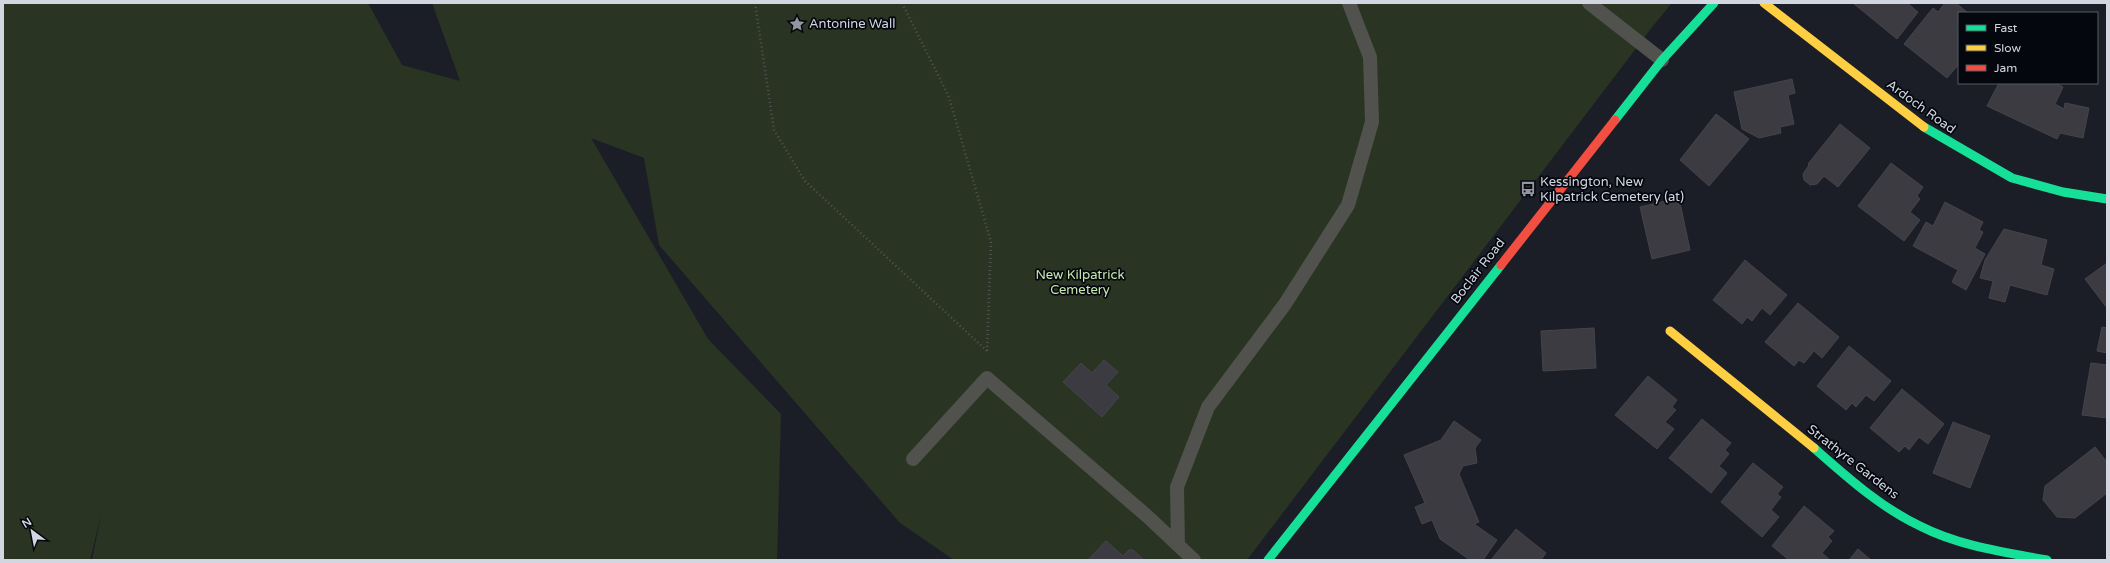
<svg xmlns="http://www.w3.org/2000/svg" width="2110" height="563" viewBox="0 0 2110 563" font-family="'Varela Round',sans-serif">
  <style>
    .green { fill: #293423 }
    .building { fill: #3c3b42; stroke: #45444a }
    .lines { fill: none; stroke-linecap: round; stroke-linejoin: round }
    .path { stroke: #535454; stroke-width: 2.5; stroke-dasharray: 1 3; stroke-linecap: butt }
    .lane { stroke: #51514d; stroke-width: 14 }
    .fast { stroke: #16e098; stroke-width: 9 }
    .slow { stroke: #ffcf43; stroke-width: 9 }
    .jam { stroke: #f24e42; stroke-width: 9 }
    .labels { text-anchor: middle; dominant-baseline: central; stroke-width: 3.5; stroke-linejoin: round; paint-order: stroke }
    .poi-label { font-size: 13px; fill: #d1d6e1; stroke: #05070e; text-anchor: start }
    .street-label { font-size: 13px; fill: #d1d6e1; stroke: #05070e }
    .park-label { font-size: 13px; fill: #c8e9ae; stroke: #05070e }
  </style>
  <rect width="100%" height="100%" fill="#1b1e27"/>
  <polygon class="green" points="3,3 368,3 402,65 460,81 432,3 1672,3 1653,26 1247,560 954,560 900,523 659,245 644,158 591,138 708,339 781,414 777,560 92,560 101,515 90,560 3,560"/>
  <g class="building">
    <polygon points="1853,3 1886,3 1888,5 1890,3 1907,3 1918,12 1897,39"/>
    <polygon points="1945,3 1956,3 1968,13 1959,13 1959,24 1956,28 1959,30 1959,64 1947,78 1904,44 1933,8 1938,12"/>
    <polygon points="1792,79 1795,93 1788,95 1794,124 1780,127 1781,133 1759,138 1742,129 1734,92"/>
    <polygon points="1999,83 2055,83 2063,87 2055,104 2064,109 2065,103 2089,108 2083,138 2060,133 2057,139 1987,106"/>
    <polygon points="1716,114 1749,139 1709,186 1680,160"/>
    <polygon points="1840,124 1870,148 1838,187 1824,176 1817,184 1810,185 1804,180 1803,174 1809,165 1808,164"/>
    <polygon points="1891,163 1923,187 1917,196 1920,199 1910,212 1920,220 1904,241 1858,206"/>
    <polygon points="1679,198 1690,250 1652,259 1640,207"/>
    <polygon points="1945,202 1983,222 1979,230 1983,232 1975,248 1985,254 1966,290 1952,282 1958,270 1913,246 1926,222 1933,226"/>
    <polygon points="2004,229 2047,240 2041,265 2054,269 2047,295 2010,285 2005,302 1989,298 1993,281 1980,278 1985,260"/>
    <polygon points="1745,260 1787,295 1770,315 1762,308 1752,321 1747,317 1742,324 1713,300"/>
    <polygon points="2107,263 2107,308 2085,279"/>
    <polygon points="1798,303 1839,337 1822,358 1814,351 1804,363 1799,360 1794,366 1765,342"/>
    <polygon points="2102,327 2107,328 2107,353 2097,351"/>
    <polygon points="1594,328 1596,368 1543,371 1541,331"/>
    <polygon points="1849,346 1891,381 1874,401 1866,395 1856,407 1852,403 1846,410 1817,386"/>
    <polygon points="1104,360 1118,372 1106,385 1119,397 1102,417 1063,382 1081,363 1092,373"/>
    <polygon points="2091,363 2107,365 2107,418 2082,415"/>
    <polygon points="1648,376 1677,400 1672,407 1676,410 1665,422 1674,429 1657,449 1615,415"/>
    <polygon points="1902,389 1944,424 1928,444 1919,437 1909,450 1905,446 1899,452 1870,428"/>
    <polygon points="1702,419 1731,443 1725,450 1729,454 1719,466 1727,473 1711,493 1669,458"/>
    <polygon points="1454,421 1481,440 1475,448 1477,463 1463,466 1459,474 1479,522 1474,524 1497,540 1483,560 1470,560 1440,539 1432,520 1422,524 1415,507 1425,503 1404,455 1441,440"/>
    <polygon points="1953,422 1990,436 1970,488 1933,473"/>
    <polygon points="2095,447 2107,462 2107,493 2075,518 2057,517 2043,500 2045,486"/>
    <polygon points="1753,463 1783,487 1777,494 1781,497 1771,510 1779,517 1762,537 1721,502"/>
    <polygon points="1804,506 1834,531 1828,537 1832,541 1822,553 1830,560 1789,560 1772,546"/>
    <polygon points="1516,529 1546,553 1541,560 1491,560"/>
    <polygon points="1106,541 1123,556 1129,550 1133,550 1144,560 1088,560"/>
    <polygon points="1858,549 1871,560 1849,560"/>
  </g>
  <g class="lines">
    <g class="path">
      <polyline points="755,3 774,130 805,181 987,351 987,353"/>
      <polyline points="902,3 949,97 991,242 987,351"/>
    </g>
    <g class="lane">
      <polyline points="1589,3 1662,60"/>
      <polyline points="913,459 987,378 1147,516 1194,560"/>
      <polyline points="1178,545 1177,487 1208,407 1285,304 1348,205 1372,122 1370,57 1349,3"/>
    </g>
    <g class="fast">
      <polyline points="1615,120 1662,60 1714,3"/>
      <polyline points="1924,127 2012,178 2063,192 2107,199"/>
      <path d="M1814,448C1847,477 1880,507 1920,526C1959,546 2004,552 2047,560"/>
      <polyline points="1268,560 1501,265"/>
    </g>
    <g class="slow">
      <polyline points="1764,3 1924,127"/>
      <polyline points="1670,331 1814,448"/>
    </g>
    <polyline class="jam" points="1501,265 1615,120"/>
  </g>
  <defs>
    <symbol id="sight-bare" viewBox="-9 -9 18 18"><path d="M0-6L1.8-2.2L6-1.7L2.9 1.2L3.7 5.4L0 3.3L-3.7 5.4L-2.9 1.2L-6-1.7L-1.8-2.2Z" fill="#9196a0" stroke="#05070e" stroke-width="2.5" paint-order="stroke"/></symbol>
    <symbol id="bus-bare" viewBox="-9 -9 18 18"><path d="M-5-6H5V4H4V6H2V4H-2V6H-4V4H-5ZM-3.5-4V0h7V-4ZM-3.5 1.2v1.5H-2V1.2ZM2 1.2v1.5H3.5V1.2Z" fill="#9196a0" stroke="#05070e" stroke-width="2.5" paint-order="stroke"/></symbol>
  </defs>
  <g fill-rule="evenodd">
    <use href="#sight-bare" x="786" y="13" width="22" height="22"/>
    <use href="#bus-bare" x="1517" y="178" width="22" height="22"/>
  </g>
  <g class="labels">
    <g class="poi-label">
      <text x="809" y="24">Antonine Wall</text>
      <text x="1540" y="182">Kessington, New<tspan x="1540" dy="15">Kilpatrick Cemetery (at)</tspan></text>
    </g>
    <g class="street-label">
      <text transform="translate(1921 107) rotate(36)">Ardoch Road</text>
      <text transform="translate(1478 271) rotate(-52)">Boclair Road</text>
      <text transform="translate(1853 462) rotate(38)">Strathyre Gardens</text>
    </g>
    <g class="park-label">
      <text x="1080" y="275">New Kilpatrick<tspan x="1080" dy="15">Cemetery</tspan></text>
    </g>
  </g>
  <rect width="2110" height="563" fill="none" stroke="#d1d6e1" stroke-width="8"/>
  <rect x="1958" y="12" width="140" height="72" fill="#05070e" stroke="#575a62"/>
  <rect x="1966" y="25" width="20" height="6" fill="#16e098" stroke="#575a62"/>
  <text x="1994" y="32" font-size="12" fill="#d1d6e1">Fast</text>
  <rect x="1966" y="45" width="20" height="6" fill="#ffcf43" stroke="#575a62"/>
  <text x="1994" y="52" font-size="12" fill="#d1d6e1">Slow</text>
  <rect x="1966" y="65" width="20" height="6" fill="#f24e42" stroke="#575a62"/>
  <text x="1994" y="72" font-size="12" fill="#d1d6e1">Jam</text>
  <g transform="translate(32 531) rotate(328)" stroke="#05070e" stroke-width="3" paint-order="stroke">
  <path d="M0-3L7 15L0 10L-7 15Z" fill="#d1d6e1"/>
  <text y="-6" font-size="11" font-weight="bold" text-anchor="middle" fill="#d1d6e1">N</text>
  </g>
</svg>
